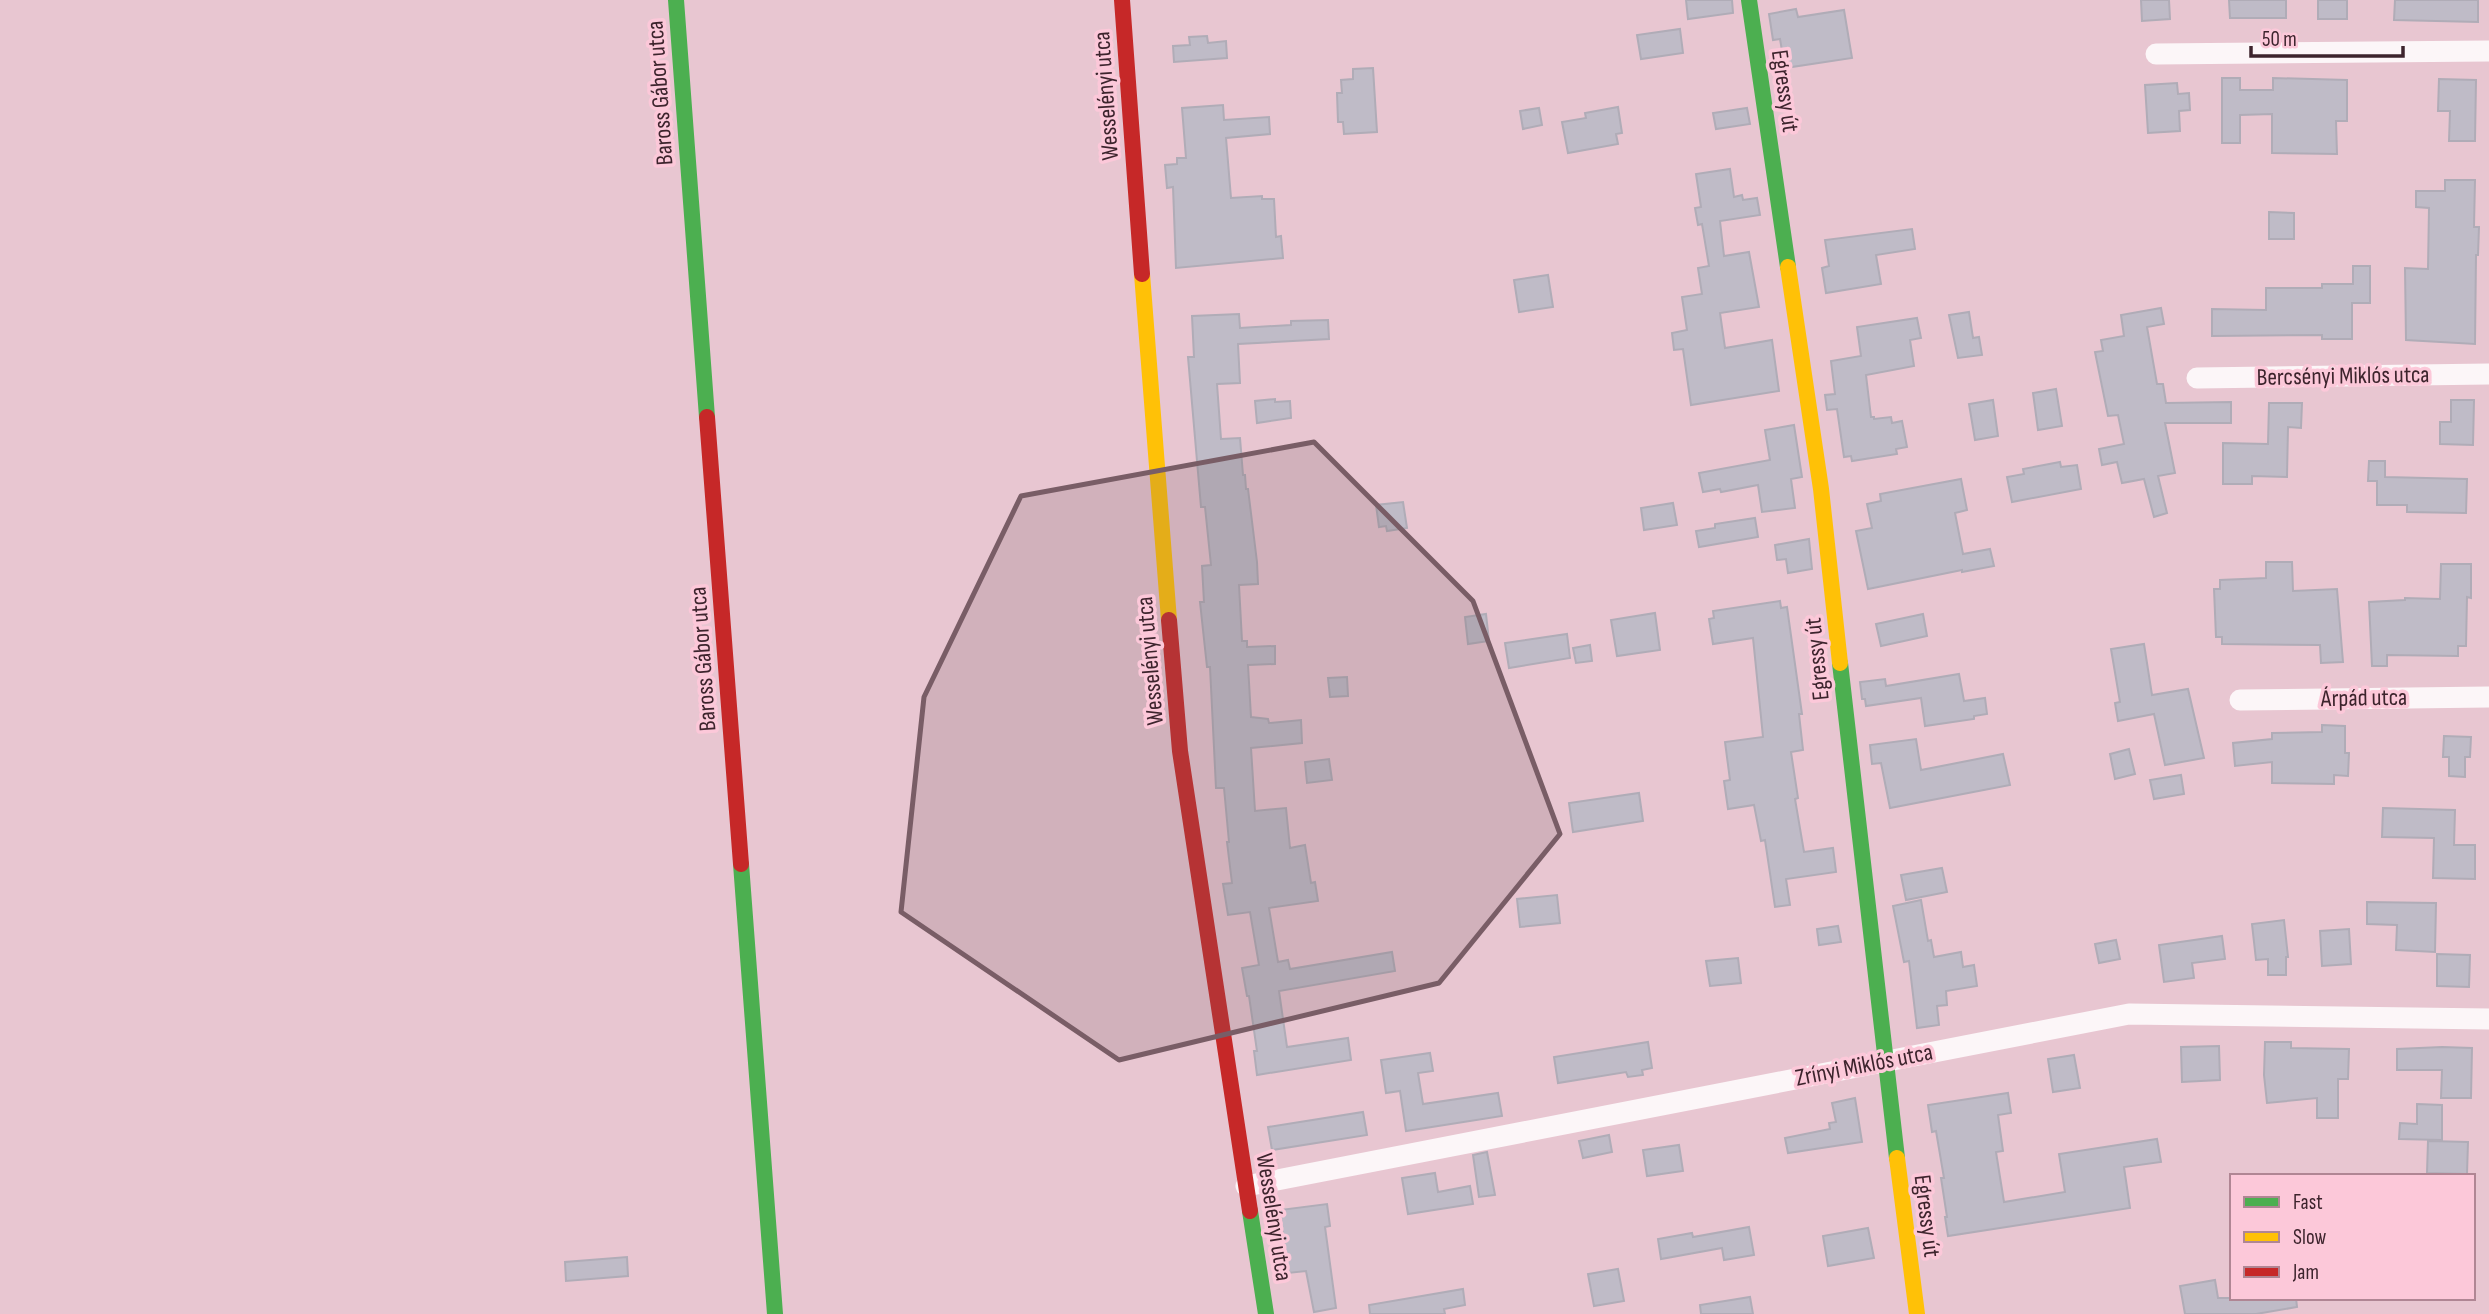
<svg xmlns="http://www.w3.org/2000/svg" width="2489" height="1314" viewBox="0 0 2489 1314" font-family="'Sofia Sans Condensed',sans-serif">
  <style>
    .building { fill: #bfbbc7; stroke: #b0acb7; stroke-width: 2 }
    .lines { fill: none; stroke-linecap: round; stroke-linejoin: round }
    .street { stroke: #fcf6f8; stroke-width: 21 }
    .fast { stroke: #4caf50; stroke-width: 16 }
    .slow { stroke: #ffc107; stroke-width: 16 }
    .jam { stroke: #c62828; stroke-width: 16 }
    .marked { fill: #795d66; fill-opacity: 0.2; stroke: #795d66; stroke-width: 5; stroke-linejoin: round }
    .labels { text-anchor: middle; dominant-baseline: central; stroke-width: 7; stroke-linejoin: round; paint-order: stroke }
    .street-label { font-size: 24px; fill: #3d242d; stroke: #fcc8d9 }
  </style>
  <rect width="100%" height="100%" fill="#e8c6d1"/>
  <g class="building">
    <polygon points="1686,0 1732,0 1733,13 1688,19"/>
    <polygon points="2141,0 2169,0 2170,19 2142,21"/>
    <polygon points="2229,0 2286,0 2286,18 2230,18"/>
    <rect x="2318" y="0" width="29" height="19"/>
    <polygon points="2395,0 2478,0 2478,22 2394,20"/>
    <polygon points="1796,9 1798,17 1844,10 1852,58 1785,68 1780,39 1773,40 1769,14"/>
    <polygon points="1680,29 1683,53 1641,59 1637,35"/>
    <polygon points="1207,36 1208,43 1226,41 1227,58 1174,62 1173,46 1190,45 1189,37"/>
    <polygon points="1373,68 1377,132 1344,134 1343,122 1338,122 1337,93 1342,93 1341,80 1353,79 1353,69"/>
    <polygon points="2222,78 2240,78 2240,90 2273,90 2273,78 2347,80 2347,121 2336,121 2337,154 2272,153 2272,114 2240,115 2240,143 2222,143"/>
    <polygon points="2439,79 2476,80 2475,141 2449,141 2450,111 2438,111"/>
    <polygon points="2177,83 2178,94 2189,93 2190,110 2179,111 2180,131 2148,133 2145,85"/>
    <polygon points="1223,105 1224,120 1269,117 1270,134 1226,138 1231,198 1262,196 1262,199 1274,199 1276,237 1281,236 1283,258 1176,268 1173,187 1167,188 1165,165 1177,164 1177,158 1186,158 1182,108"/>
    <polygon points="1618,107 1622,133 1616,134 1618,144 1568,153 1562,122 1586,118 1585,113"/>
    <polygon points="1539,108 1542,125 1523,129 1520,111"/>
    <polygon points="1747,108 1750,124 1716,129 1713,113"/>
    <polygon points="1730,169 1734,197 1742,195 1743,200 1757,198 1760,215 1720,221 1724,256 1749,252 1759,307 1720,313 1725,348 1772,340 1779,391 1691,405 1683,349 1674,350 1672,333 1687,330 1682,297 1702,294 1698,268 1709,266 1702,224 1698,225 1695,208 1701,207 1696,174"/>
    <polygon points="2445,180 2475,180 2474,227 2479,227 2478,255 2476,255 2475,344 2406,340 2405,268 2428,269 2429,208 2416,207 2416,191 2445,191"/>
    <polygon points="2269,212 2294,213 2294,239 2269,239"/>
    <polygon points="1912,229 1915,249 1876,255 1881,284 1826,293 1822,268 1829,266 1825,240"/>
    <polygon points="2353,266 2370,266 2370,303 2352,303 2352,339 2322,339 2322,335 2212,336 2212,309 2266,310 2266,288 2322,288 2322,284 2353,284"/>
    <polygon points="1548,275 1553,307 1519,312 1514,280"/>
    <polygon points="2161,308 2164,324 2147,327 2157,384 2163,384 2166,403 2231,402 2231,423 2165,423 2175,473 2158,476 2167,513 2154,517 2144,479 2122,483 2117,462 2102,465 2099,449 2124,444 2118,415 2108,416 2095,352 2103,351 2101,340 2124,336 2121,315"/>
    <polygon points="1969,312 1973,338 1979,337 1982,355 1958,358 1949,315"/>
    <polygon points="1239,314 1240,328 1291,325 1291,321 1328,320 1329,339 1238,344 1240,383 1217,384 1221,439 1240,438 1243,475 1245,475 1246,489 1248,489 1257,562 1258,584 1239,585 1242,641 1247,641 1247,647 1275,646 1275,664 1248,665 1251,717 1268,719 1269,723 1301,720 1302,743 1251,748 1255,811 1286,808 1290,848 1305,845 1311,883 1315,882 1318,901 1269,908 1278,962 1288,960 1290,969 1392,952 1395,971 1279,991 1287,1047 1348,1038 1351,1060 1257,1075 1254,1051 1257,1051 1249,996 1247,996 1242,968 1259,965 1250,912 1228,915 1223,884 1232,883 1227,842 1229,842 1224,788 1216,788 1210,667 1207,667 1200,602 1204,602 1202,566 1211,565 1205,507 1201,507 1188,357 1194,357 1192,316"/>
    <polygon points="1917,318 1921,338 1910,340 1914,366 1866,375 1871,417 1874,417 1874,419 1891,417 1892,423 1902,421 1907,447 1896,449 1897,454 1852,461 1851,456 1844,457 1837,409 1827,410 1825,395 1835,394 1831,361 1861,356 1857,327"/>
    <polygon points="2056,389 2062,426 2038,430 2033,393"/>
    <polygon points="1275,399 1275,402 1290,401 1291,418 1257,423 1255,401"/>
    <polygon points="1993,400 1998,436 1975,440 1969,404"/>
    <polygon points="2451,400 2474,400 2473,445 2440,444 2440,422 2451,422"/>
    <polygon points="2269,403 2302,403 2301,428 2288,427 2287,477 2252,476 2252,484 2223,484 2223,443 2268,444"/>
    <polygon points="1794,425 1802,477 1791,479 1795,508 1762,512 1758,485 1721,492 1720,489 1703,492 1699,473 1770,460 1765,430"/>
    <polygon points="2369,461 2385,461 2385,477 2467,479 2466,513 2407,512 2407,505 2377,505 2377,481 2368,481"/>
    <polygon points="2060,462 2061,467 2077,465 2081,489 2012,502 2007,477 2024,474 2023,469"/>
    <polygon points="1961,479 1967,510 1955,513 1963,554 1990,549 1994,566 1962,572 1962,570 1868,589 1856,531 1872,528 1867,504 1881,501 1880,494"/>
    <polygon points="1403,502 1407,528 1387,531 1386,526 1379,527 1376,505"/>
    <polygon points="1673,503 1677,525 1644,530 1641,508"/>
    <polygon points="1755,518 1758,537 1699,547 1696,531 1715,528 1715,524"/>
    <polygon points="1809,539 1812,569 1788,573 1786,559 1777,560 1775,545"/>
    <polygon points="2266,562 2292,562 2293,591 2337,589 2343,662 2321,663 2320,645 2222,644 2222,637 2216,637 2214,589 2220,589 2220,580 2266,578"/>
    <polygon points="2441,564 2471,564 2471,598 2467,597 2466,646 2458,646 2458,656 2387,655 2387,666 2372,666 2369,602 2405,600 2405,598 2440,599"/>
    <polygon points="1780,601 1781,608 1787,607 1802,714 1799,714 1803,750 1791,752 1798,798 1795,799 1804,852 1833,848 1836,872 1786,879 1790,905 1775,907 1765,840 1761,841 1754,805 1728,809 1724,781 1730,780 1725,742 1763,737 1753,638 1713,644 1709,619 1714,618 1713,611"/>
    <polygon points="1655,613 1660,650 1617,656 1611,620"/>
    <polygon points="1486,614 1489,641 1468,644 1465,617"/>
    <polygon points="1923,614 1927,636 1881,646 1876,624"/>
    <polygon points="1567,634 1570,658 1509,668 1505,643"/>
    <polygon points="2144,644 2152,695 2188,689 2204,758 2165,765 2154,714 2118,721 2115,703 2120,702 2111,649"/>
    <polygon points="1590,645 1592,661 1576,663 1573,648"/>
    <polygon points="1959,674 1964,701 1985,698 1987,714 1974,716 1974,719 1925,726 1921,698 1866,706 1865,699 1862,699 1860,682 1885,679 1886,686"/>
    <polygon points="1347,677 1348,696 1330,697 1328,678"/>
    <polygon points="2322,725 2345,726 2345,753 2349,753 2348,776 2334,775 2334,784 2272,783 2272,762 2235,766 2233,743 2272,739 2272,733 2322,732"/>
    <polygon points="2444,736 2471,737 2470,757 2465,757 2465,777 2449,776 2449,757 2443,757"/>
    <polygon points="1916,739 1921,770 2003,754 2010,785 1890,808 1881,763 1872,764 1870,745"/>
    <polygon points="2129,749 2135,774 2115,779 2110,754"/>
    <polygon points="1329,759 1332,780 1307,783 1305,762"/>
    <polygon points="2181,775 2184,794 2154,799 2150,780"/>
    <polygon points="1639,793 1643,821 1573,832 1569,803"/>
    <polygon points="2383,808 2455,810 2454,845 2475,845 2475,879 2433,878 2434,838 2382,837"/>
    <polygon points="1942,868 1947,892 1906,900 1901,875"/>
    <polygon points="1557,895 1560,923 1520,927 1517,899"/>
    <polygon points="1921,900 1928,941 1931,940 1934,957 1961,952 1963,967 1974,965 1977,986 1946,991 1947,1005 1937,1006 1939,1025 1917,1028 1909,961 1904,962 1893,906"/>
    <polygon points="2367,902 2436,903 2435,952 2396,950 2397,925 2367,924"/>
    <polygon points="2284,920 2288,957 2286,957 2286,975 2268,975 2268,959 2256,960 2252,924"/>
    <polygon points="1838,926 1841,942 1819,945 1817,929"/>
    <polygon points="2349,929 2351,964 2322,966 2320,931"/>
    <polygon points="2222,936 2225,959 2192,963 2194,978 2164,982 2159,945"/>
    <polygon points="2116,940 2120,959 2099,963 2095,944"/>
    <polygon points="2437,954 2470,955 2469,987 2437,986"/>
    <polygon points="1738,958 1741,983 1710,986 1706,961"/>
    <polygon points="1648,1042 1652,1068 1642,1070 1643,1075 1628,1077 1626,1072 1558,1083 1554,1057"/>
    <polygon points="2265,1042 2291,1042 2291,1048 2349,1049 2348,1079 2338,1079 2338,1118 2317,1118 2317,1098 2267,1103 2264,1075"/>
    <polygon points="2219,1046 2220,1080 2182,1082 2181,1047"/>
    <polygon points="2442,1047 2472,1048 2471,1098 2441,1098 2442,1070 2397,1070 2397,1049"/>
    <polygon points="1430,1053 1433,1071 1418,1073 1423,1104 1498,1093 1502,1116 1406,1131 1400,1091 1386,1093 1381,1060"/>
    <polygon points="2074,1055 2080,1088 2053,1092 2048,1059"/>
    <polygon points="2008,1093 2011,1113 1998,1115 2003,1151 1996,1152 2004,1202 2065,1192 2059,1154 2157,1139 2161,1162 2124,1167 2130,1208 1948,1236 1945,1217 1947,1217 1941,1178 1944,1178 1936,1131 1932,1132 1928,1105"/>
    <polygon points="1855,1098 1862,1142 1788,1153 1785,1138 1830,1129 1829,1123 1836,1122 1832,1103"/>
    <polygon points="2417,1104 2442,1105 2442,1140 2399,1139 2400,1123 2417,1124"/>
    <polygon points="1363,1112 1367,1135 1272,1150 1268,1127"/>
    <polygon points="1609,1135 1612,1152 1583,1158 1579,1141"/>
    <polygon points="2428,1141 2468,1142 2467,1174 2427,1173"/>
    <polygon points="1679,1145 1683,1171 1647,1176 1643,1150"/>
    <polygon points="1487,1152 1495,1195 1479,1197 1473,1155"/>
    <polygon points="1435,1173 1438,1192 1470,1186 1473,1204 1408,1214 1402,1178"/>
    <polygon points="1327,1204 1330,1226 1325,1227 1336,1308 1314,1312 1306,1271 1288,1273 1280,1210"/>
    <polygon points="1749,1227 1754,1255 1724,1260 1722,1248 1661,1259 1658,1239 1692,1233 1693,1237"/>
    <polygon points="1868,1228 1874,1258 1828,1266 1823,1236"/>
    <polygon points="627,1257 628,1276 566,1281 565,1262"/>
    <polygon points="1618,1269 1624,1301 1594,1306 1588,1274"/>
    <polygon points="2215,1280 2218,1298 2296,1298 2297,1307 2256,1314 2185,1314 2180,1286"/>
    <polygon points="1463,1289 1465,1305 1444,1309 1445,1314 1370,1314 1369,1305"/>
    <polygon points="1750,1297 1753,1314 1701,1314 1700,1305"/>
  </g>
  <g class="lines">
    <g class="street">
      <polyline points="2156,54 2489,51"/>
      <polyline points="2197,378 2489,374"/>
      <polyline points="2240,700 2489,697"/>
      <polyline points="1246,1186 2129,1014 2489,1019"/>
    </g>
    <g class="fast">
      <polyline points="676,0 707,417"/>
      <polyline points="1749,0 1788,267"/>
      <polyline points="1840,663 1897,1158"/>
      <polyline points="741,864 775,1314"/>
      <polyline points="1250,1211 1266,1314"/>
    </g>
    <g class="slow">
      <polyline points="1788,267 1821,489 1840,663"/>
      <polyline points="1142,274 1169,620"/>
      <polyline points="1897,1158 1917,1314"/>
    </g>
    <g class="jam">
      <polyline points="1122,0 1142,274"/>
      <polyline points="707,417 741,864"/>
      <polyline points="1169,620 1180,751 1250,1211"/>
    </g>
  </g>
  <path class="marked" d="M1314,442L1473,601L1560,834L1439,983L1119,1060L901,912L924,697L1021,496Z"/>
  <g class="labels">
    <g class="street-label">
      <text transform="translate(1785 91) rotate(82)">Egressy út</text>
      <text transform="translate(660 93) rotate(-94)">Baross Gábor utca</text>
      <text transform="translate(1106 96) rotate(-94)">Wesselényi utca</text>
      <text transform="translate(2343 376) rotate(-1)">Bercsényi Miklós utca</text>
      <text transform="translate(703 659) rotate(-94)">Baross Gábor utca</text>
      <text transform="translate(1817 659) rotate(-96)">Egressy út</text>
      <text transform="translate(1150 661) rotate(-95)">Wesselényi utca</text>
      <text transform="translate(2364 698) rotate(-1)">Árpád utca</text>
      <text transform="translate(1864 1065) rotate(-11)">Zrínyi Miklós utca</text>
      <text transform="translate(1927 1216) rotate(83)">Egressy út</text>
      <text transform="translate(1274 1217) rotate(81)">Wesselényi utca</text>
    </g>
  </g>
  <rect x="2230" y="1174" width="245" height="126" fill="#fcc8d9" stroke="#b08694" stroke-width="2"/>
  <rect x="2244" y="1197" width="35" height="10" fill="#4caf50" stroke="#b08694" stroke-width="2"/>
  <text x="2293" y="1209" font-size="21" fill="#3d242d">Fast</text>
  <rect x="2244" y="1232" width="35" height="10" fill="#ffc107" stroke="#b08694" stroke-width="2"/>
  <text x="2293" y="1244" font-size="21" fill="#3d242d">Slow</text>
  <rect x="2244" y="1267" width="35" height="10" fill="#c62828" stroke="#b08694" stroke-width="2"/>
  <text x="2293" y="1279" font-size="21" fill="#3d242d">Jam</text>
  <path d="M2251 46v10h152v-10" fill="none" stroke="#3d242d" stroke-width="3.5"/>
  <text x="2262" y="46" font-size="21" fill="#3d242d" stroke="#fcc8d9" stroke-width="5" paint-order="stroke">50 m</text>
</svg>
